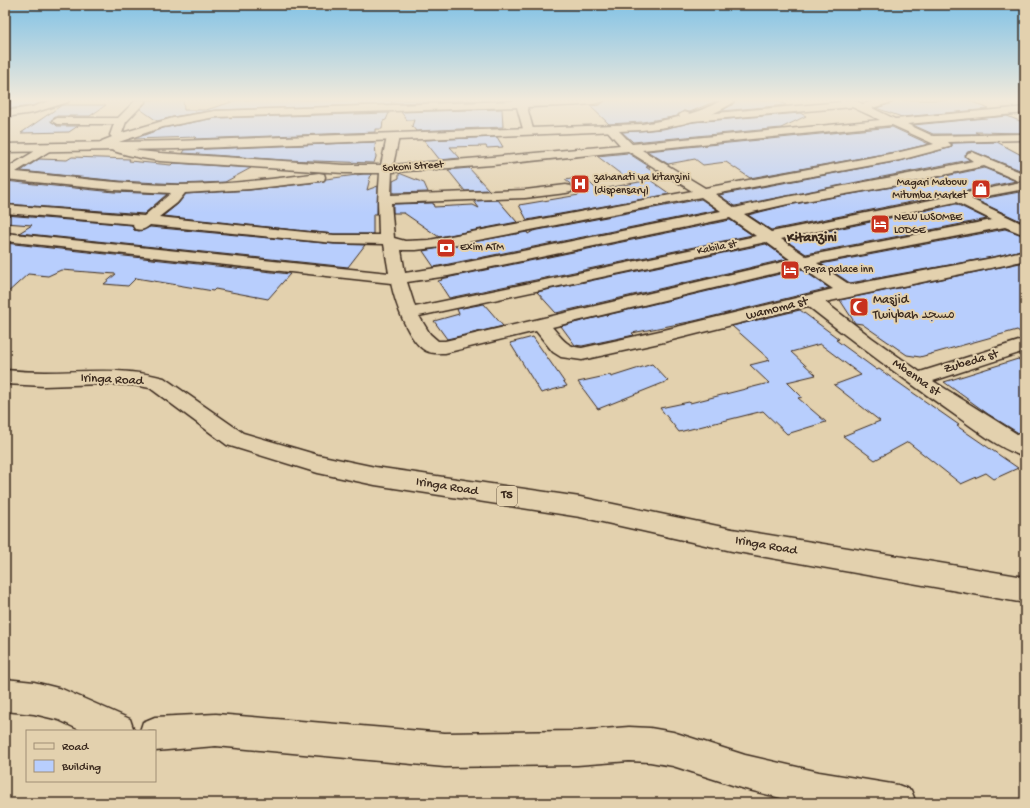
<svg xmlns="http://www.w3.org/2000/svg" width="1030" height="808" viewBox="0 0 1030 808" font-family="'Gochi Hand','Playpen Sans Arabic',sans-serif">
  <style>
    .building { fill: #b8cefd; stroke: #3b2a1e }
    .lines { fill: none; stroke-linecap: round; stroke-linejoin: round }
    .minor-casing { stroke: #3b2a1e; stroke-width: 3 }
    .highway-casing { stroke: #3b2a1e; stroke-width: 3 }
    .minor { fill: #e3d1ae; fill-rule: evenodd }
    .highway { fill: #e3d1ae; fill-rule: evenodd }
    .labels { text-anchor: middle; dominant-baseline: central; stroke-width: 4; stroke-linejoin: round; paint-order: stroke }
    .far-street-label { font-size: 11px; fill: #3b2a1e; stroke: #e3d1ae }
    .far-poi-label { font-size: 11px; fill: #3b2a1e; stroke: #e3d1ae; text-anchor: start }
    .shield { fill: #e3d1ae; stroke: #6d5c49; stroke-width: 1 }
    .shield-label { font-size: 12px; font-weight: bold; fill: #3b2a1e }
    .poi-label { font-size: 13px; fill: #3b2a1e; stroke: #e3d1ae; text-anchor: start }
    .street-label { font-size: 13px; fill: #3b2a1e; stroke: #e3d1ae }
    .far-district-label { font-size: 14px; font-weight: bold; fill: #3b2a1e; stroke: #e3d1ae }
  </style>
  <rect width="100%" height="100%" fill="#e3d1ae"/>
  <filter id="ink" filterUnits="userSpaceOnUse"><feTurbulence type="fractalNoise" baseFrequency=".025" numOctaves="2"/><feDisplacementMap in="SourceGraphic" scale="8" xChannelSelector="R" yChannelSelector="G"/><feConvolveMatrix kernelMatrix="1 2 1 2 8 2 1 2 1" color-interpolation-filters="sRGB"/></filter>
  <g filter="url(#ink)">
    <g class="building">
      <polygon points="5,100 48,100 32,106 5,109"/>
      <polygon points="146,100 183,100 184,110 206,110 238,100 491,100 393,103 392,101 391,104 215,110 173,117 157,121 140,109 146,103"/>
      <polygon points="606,100 718,100 690,112 683,111 678,116 673,117 642,122 609,124 590,106 600,105"/>
      <polygon points="736,100 776,100 786,105 721,111 732,105"/>
      <polygon points="894,100 968,100 989,109 902,117 876,108 892,103"/>
      <polygon points="62,105 106,105 90,116 57,116 51,120 57,126 78,126 69,132 21,133"/>
      <polygon points="502,109 503,127 416,131 412,126 414,120 407,120 401,112"/>
      <polygon points="389,113 386,120 383,121 382,129 375,129 375,132 194,139 196,137 134,139 163,128 215,118"/>
      <polygon points="800,113 806,116 781,128 633,142 622,132 663,129 693,122"/>
      <polygon points="1007,116 1025,123 1025,133 975,132 979,134 933,134 913,125"/>
      <polygon points="892,127 929,144 900,151 750,178 726,162 703,165 695,159 668,164 647,151"/>
      <polygon points="497,137 503,147 487,148 486,146 450,147 460,158 440,160 424,140"/>
      <polygon points="375,142 376,157 374,163 285,160 183,153 185,150"/>
      <polygon points="997,142 1025,157 1025,172 972,151 968,152 965,155 969,160 735,206 719,195 900,161 949,148 952,146 952,143"/>
      <polygon points="628,153 650,167 646,167 658,176 630,181 597,156"/>
      <polygon points="72,157 130,159 129,161 171,165 173,163 251,168 225,182 180,184 119,181 21,171 39,159 67,160"/>
      <polygon points="469,168 489,190 465,191 448,170"/>
      <polygon points="984,168 1016,181 771,230 748,215 788,205 898,186"/>
      <polygon points="399,173 424,183 428,192 393,193 393,181 399,178"/>
      <polygon points="364,174 371,174 367,190 378,186 377,214 373,214 373,234 334,234 163,216 178,204 186,194 250,190 319,182 324,181 326,179"/>
      <polygon points="584,177 597,190 650,180 670,194 527,220 519,205 579,195 572,185 565,180"/>
      <polygon points="5,181 114,192 167,194 144,214 5,204"/>
      <polygon points="1025,191 1025,223 976,200"/>
      <polygon points="701,199 717,210 434,267 423,251 527,232 528,234 533,231"/>
      <polygon points="498,200 517,222 439,237 404,213 393,213 393,204 433,203 434,207 473,205 479,208 474,201"/>
      <polygon points="956,204 987,219 806,254 785,240"/>
      <polygon points="5,215 132,225 134,230 139,231 150,227 334,244 365,245 348,267 19,233 32,225 5,223"/>
      <polygon points="730,220 752,235 449,298 438,281 442,280 441,279"/>
      <polygon points="1005,229 1025,236 1025,249 998,256 850,283 821,264"/>
      <polygon points="5,243 290,274 268,299 215,289 213,291 136,278 128,286 104,284 116,274 61,270 48,276 28,274 5,295"/>
      <polygon points="766,244 787,259 556,313 537,292"/>
      <polygon points="1025,262 1025,335 1017,330 920,357 907,355 862,324 855,323 840,300"/>
      <polygon points="801,269 829,288 694,321 632,333 634,335 582,346 575,345 561,326"/>
      <polygon points="484,304 503,326 447,339 434,321 459,314 457,309"/>
      <polygon points="800,310 839,339 836,340 877,370 879,369 959,425 957,426 1018,468 994,479 986,473 961,484 908,442 875,460 843,436 880,421 834,385 861,375 820,344 791,352 816,375 787,382 802,397 798,398 826,422 787,434 763,411 679,432 660,408 689,402 690,403 769,383 750,365 770,360 732,326"/>
      <polygon points="533,337 567,386 541,393 510,343"/>
      <polygon points="1018,359 1025,364 1025,437 988,414 944,382"/>
      <polygon points="652,364 668,381 598,409 578,382 610,375 611,377"/>
    </g>
    <g class="lines">
      <defs>
        <g id="minor">
          <polygon points="53,100 69,100 68,102 33,113 5,117 5,111 32,107"/>
          <path d="M136,100H144L145,102L126,122L122,133L173,118L215,111L541,100H605C598,107 540,106 527,107L533,129L528,132L523,129L517,107L215,117L163,127L116,143L139,151L160,153L344,165H381L387,137L389,135H397L399,137L393,165L492,157L620,145L606,129L611,126L615,127L632,144L880,120L852,107L693,121L680,117L679,115L684,112L694,115L841,102L840,100H854L863,104L877,100H893L892,102L872,108L895,119L1025,107V113L907,124L933,136L1025,134V140L948,142L951,145L949,147L900,160L715,194L735,208C814,190 894,178 973,161L966,156L968,153L972,152L1025,174V189L971,199L1025,225V235L1005,227L817,263L850,285L998,257L1025,250V260L1005,265L825,302L872,338L920,372L1025,339V351L933,381L1025,439V457C999,449 977,430 955,415C905,380 856,344 808,306L664,342L582,360L561,357L553,352L536,331L445,353C439,353 432,354 426,351C408,341 395,302 391,283L5,241V233L389,273L384,244L334,243L150,225C145,229 142,231 135,229L133,226L134,224L5,213V205L144,216L171,193L114,190L5,179V169L47,144L51,146L53,148L51,150L16,172C71,177 125,185 180,185C226,185 273,179 319,173L324,174L325,177L324,180L319,181L250,189L185,193L177,203L159,217L334,235H379L378,201L380,173H344L160,161C146,159 108,153 100,143L102,141L112,137L110,135L114,124H57L52,121L57,118H118ZM892,125L934,144L900,152L705,188L642,150ZM628,151L692,191L429,240L405,241L394,238L391,203L525,198L566,193L571,192L573,189L571,186L566,185L525,190L391,195L392,172L492,165ZM984,166L1021,182L771,232L744,214L788,204L898,185ZM701,197L721,211L448,266L405,273L401,250H416L442,247ZM956,202L992,220L806,256L781,239ZM730,218L756,236L415,307L407,282L448,276ZM766,242L791,260L445,341H438L430,334L419,316ZM801,267L833,289L664,330L582,348C566,347 562,338 552,327Z"/>
          <polygon points="5,679 34,682 62,689 130,719 134,731 82,731 59,720 34,714 5,711"/>
          <polygon points="216,714 445,733 577,731 629,727 650,728 673,732 745,755 819,772 898,785 911,790 916,803 801,803 745,789 673,766 650,762 629,761 577,765 445,767 216,746 155,751 155,731 140,731 143,722 155,717"/>
        </g>
        <g id="highway">
          <path d="M722,100H735C732,104 727,106 722,109C697,123 670,127 642,130L176,149L5,152V144L176,141L642,124C672,119 695,115 722,100Z"/>
          <path d="M5,370C18,371 32,372 45,372C88,372 122,367 164,378L243,433L318,455L375,467L580,497L732,529L1025,577V603L732,551L580,517L375,485L318,473L227,445L150,388L134,385L102,384L44,386L5,384Z"/>
        </g>
      </defs>
      <use href="#minor" class="minor-casing"/>
      <use href="#highway" class="highway-casing"/>
      <use href="#minor" class="minor"/>
      <use href="#highway" class="highway"/>
    </g>
  </g>
  <linearGradient id="sky" x2="0" y2="1"><stop stop-color="#81c2e6"/><stop offset="0.47" stop-color="#f2eadb"/><stop offset="1" stop-color="#f2eadb" stop-opacity="0"/></linearGradient>
  <rect width="1030" height="213" fill="url(#sky)"/>
  <defs>
    <symbol id="hospital-square" viewBox="-11 -11 22 22"><rect x="-9" y="-9" width="18" height="18" rx="4" fill="#c8321e" stroke="#e3d1ae"/><path d="M-5-5h3v3.5h4V-5h3V5h-3V1.5h-4V5h-3Z" fill="#fff"/></symbol>
    <symbol id="shop-square" viewBox="-11 -11 22 22"><rect x="-9" y="-9" width="18" height="18" rx="4" fill="#c8321e" stroke="#e3d1ae"/><path d="M-5-2.5h2.3a2.7 3.5 0 0 1 5.4 0H5L5.5 6h-11ZM-1.5-2.5h3a1.5 2.3 0 0 0-3 0Z" fill="#fff"/></symbol>
    <symbol id="hotel-square" viewBox="-11 -11 22 22"><rect x="-9" y="-9" width="18" height="18" rx="4" fill="#c8321e" stroke="#e3d1ae"/><path d="M-6-4.5h1.5V1H6V5H4.5V3h-9V5H-6ZM-4 0a1.8 1.8 0 1 1 3.6 0ZM.5 0V-2.5h3Q6-2.5 6 0Z" fill="#fff"/></symbol>
    <symbol id="bank-square" viewBox="-11 -11 22 22"><rect x="-9" y="-9" width="18" height="18" rx="4" fill="#c8321e" stroke="#e3d1ae"/><path d="M-6-4H6V4H-6ZM0-2.3a2.3 2.3 0 1 0 0 4.6a2.3 2.3 0 1 0 0-4.6Z" fill="#fff"/></symbol>
    <symbol id="mosque-square" viewBox="-11 -11 22 22"><rect x="-9" y="-9" width="18" height="18" rx="4" fill="#c8321e" stroke="#e3d1ae"/><path d="M3.5-4.9A6 6 0 1 0 3.5 4.9A5 5 0 1 1 3.5-4.9Z" fill="#fff"/></symbol>
  </defs>
  <g fill-rule="evenodd">
    <use href="#hospital-square" x="569" y="173" width="22" height="22"/>
    <use href="#shop-square" x="970" y="178" width="22" height="22"/>
    <use href="#hotel-square" x="869" y="213" width="22" height="22"/>
    <use href="#bank-square" x="435" y="237" width="22" height="22"/>
    <use href="#hotel-square" x="779" y="259" width="22" height="22"/>
    <use href="#mosque-square" x="848" y="296" width="22" height="22"/>
  </g>
  <g class="labels">
    <g class="far-street-label">
      <text transform="translate(413 167) rotate(-4)">Sokoni Street</text>
      <text transform="translate(717 248) rotate(-12)">Kabila st</text>
    </g>
    <g class="far-poi-label">
      <text x="594" y="178">zahanati ya kitanzini<tspan x="594" dy="13">(dispensary)</tspan></text>
      <text x="967" y="183" text-anchor="end">Magari Mabovu<tspan x="967" dy="13">Mitumba Market</tspan></text>
      <text x="894" y="218">NEW LUSOMBE<tspan x="894" dy="13">LODGE</tspan></text>
      <text x="460" y="248">Exim ATM</text>
      <text x="804" y="270">Pera palace inn</text>
    </g>
    <rect class="shield" x="497" y="486" width="20" height="20" rx="3"/>
    <g class="shield-label">
      <text x="507" y="496">T5</text>
    </g>
    <g class="poi-label">
      <text x="873" y="300">Masjid<tspan x="873" dy="15">Twiybah مسجد</tspan></text>
    </g>
    <g class="street-label">
      <text transform="translate(777 309) rotate(-14)">wamoma st</text>
      <text transform="translate(971 362) rotate(-17)">Zubeda st</text>
      <text transform="translate(916 378) rotate(35)">Mbenna st</text>
      <text transform="translate(112 380) rotate(3)">Iringa Road</text>
      <text transform="translate(447 487) rotate(9)">Iringa Road</text>
      <text transform="translate(766 546) rotate(10)">Iringa Road</text>
    </g>
    <g class="far-district-label">
      <text x="812" y="238">Kitanzini</text>
    </g>
  </g>
  <rect width="1030" height="808" fill="none" stroke="#e3d1ae" stroke-width="20"/>
  <rect x="10" y="10" width="1010" height="788" fill="none" stroke="#3b2a1e" stroke-width="1.5" filter="url(#ink)"/>
  <rect x="26" y="730" width="130" height="52" fill="#e3d1ae" stroke="#a08e74"/>
  <rect x="34" y="743" width="20" height="6" fill="#e3d1ae" stroke="#a08e74"/>
  <text x="62" y="750" font-size="12" fill="#3b2a1e">Road</text>
  <rect x="34" y="760" width="20" height="12" fill="#b8cefd" stroke="#a08e74"/>
  <text x="62" y="770" font-size="12" fill="#3b2a1e">Building</text>
</svg>
